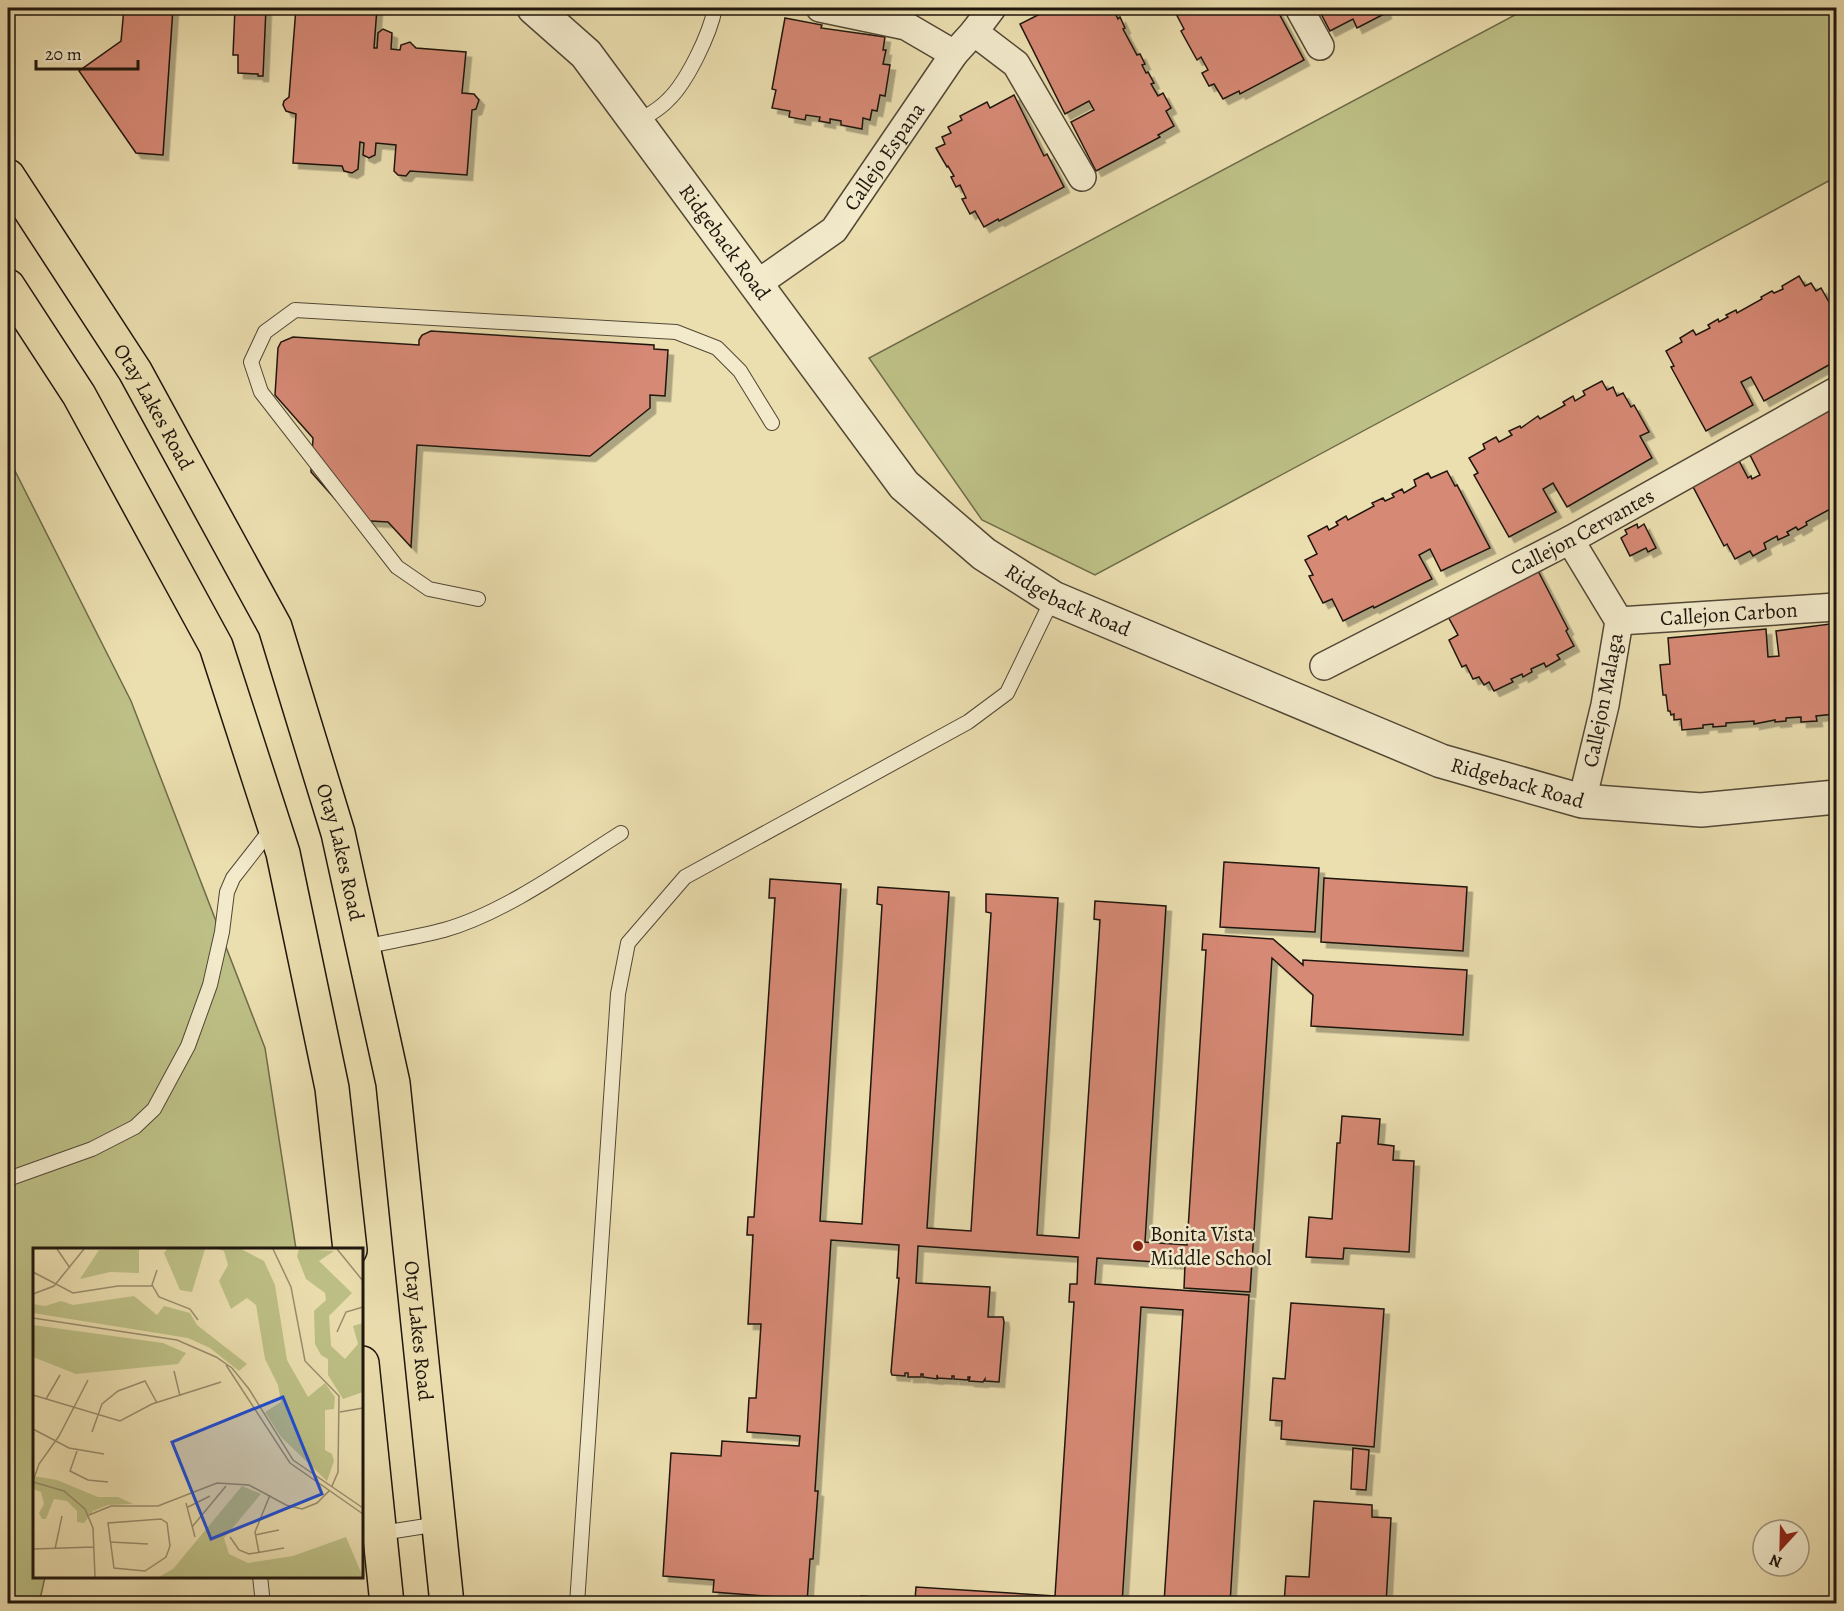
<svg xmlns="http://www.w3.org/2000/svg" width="1844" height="1611" viewBox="0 0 1844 1611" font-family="Alegreya,serif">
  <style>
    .green { fill: #bdc086; stroke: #6e6b4a; stroke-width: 1.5 }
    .building { fill: #d68974; stroke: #1f160d; stroke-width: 1.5; filter: url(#shadow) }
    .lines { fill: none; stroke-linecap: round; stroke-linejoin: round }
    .service-casing { stroke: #524836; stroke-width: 16 }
    .minor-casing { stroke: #524836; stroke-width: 30 }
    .tertiary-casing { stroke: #524836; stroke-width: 36 }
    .primary-casing { stroke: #1f160d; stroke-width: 36 }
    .service { stroke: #f2eacb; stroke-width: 14 }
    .minor { stroke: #f2eacb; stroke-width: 27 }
    .tertiary { stroke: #f2eacb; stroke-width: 33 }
    .primary { stroke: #ebdeaf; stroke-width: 33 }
    .poi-dot { fill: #8f2418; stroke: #f2eacb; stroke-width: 2 }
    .labels { text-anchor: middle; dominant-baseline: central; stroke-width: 5; stroke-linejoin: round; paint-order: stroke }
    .street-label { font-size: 21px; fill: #1f160d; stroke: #f2eacb }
    .poi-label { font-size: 21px; fill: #1f160d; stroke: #f2eacb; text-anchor: start }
    .inset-road { fill: none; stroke: #998e6e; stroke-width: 1.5 }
    .view { fill: #1d4ed8; fill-opacity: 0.15; stroke: #1d4ed8; stroke-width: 3 }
    .inset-edge { fill: none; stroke: #1f160d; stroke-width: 3 }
  </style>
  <defs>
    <filter id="shadow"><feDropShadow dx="5.5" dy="5.5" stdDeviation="0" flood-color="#0004"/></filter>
  </defs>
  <rect width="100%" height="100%" fill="#ebdeaf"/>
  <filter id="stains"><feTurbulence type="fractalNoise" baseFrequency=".00333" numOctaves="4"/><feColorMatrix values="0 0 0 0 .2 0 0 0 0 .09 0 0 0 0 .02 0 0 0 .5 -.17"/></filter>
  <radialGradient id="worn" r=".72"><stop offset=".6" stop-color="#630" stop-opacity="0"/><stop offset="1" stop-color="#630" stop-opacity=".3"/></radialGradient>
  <g class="green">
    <polygon points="1528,8 1836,8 1836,177 1095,575 982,520 869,358"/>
    <polygon points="8,457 131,701 265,1048 296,1249 34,1250 34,1576 45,1577 39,1604 8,1603"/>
  </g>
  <g class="building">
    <polygon points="124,8 173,8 163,155 136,153 79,71 121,41"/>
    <polygon points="235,8 266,8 263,76 258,76 258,74 238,73 238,55 233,55"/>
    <polygon points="296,8 377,8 374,48 377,48 378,33 383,29 392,33 391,49 400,50 401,45 410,42 416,48 466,52 462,93 474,94 479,100 476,109 472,110 467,175 410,171 406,176 398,175 394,171 396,145 376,143 375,155 369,158 363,155 364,143 360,142 358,169 352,173 344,171 342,166 293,163 296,114 286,111 283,105 284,101 289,97"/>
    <polygon points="1038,8 1115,8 1113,9 1118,19 1120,17 1125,28 1123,29 1137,55 1140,54 1145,64 1142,65 1146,73 1148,72 1154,83 1151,84 1158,96 1163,93 1171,108 1166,111 1174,126 1158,135 1160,137 1096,171 1071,122 1094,110 1089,101 1065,114 1020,24 1042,13"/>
    <polygon points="1173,8 1276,8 1304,60 1240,94 1239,91 1223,99 1214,84 1209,86 1202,73 1208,70 1201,57 1197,60 1181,31 1184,29"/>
    <polygon points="1318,8 1387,8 1385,9 1386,13 1357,28 1353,19 1330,31"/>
    <polygon points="785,18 822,25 821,28 885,37 883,50 886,50 883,64 890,65 885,96 880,95 877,111 872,110 870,120 863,118 862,129 841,125 841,121 830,119 830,123 819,121 820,117 806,115 805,120 789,117 790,111 772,108 776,90 772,89"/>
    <polygon points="1014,95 1044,156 1047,154 1064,187 999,221 998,219 984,227 975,211 970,214 962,199 966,198 960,185 956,187 951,177 954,176 948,166 947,167 936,148 945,144 942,137 951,133 948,127 962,120 960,116 987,102 990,108"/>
    <polygon points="1799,276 1805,286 1811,283 1816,291 1821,288 1829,302 1832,300 1836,308 1836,361 1764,401 1751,377 1741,382 1753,405 1706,431 1671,367 1674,366 1666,351 1682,342 1680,338 1693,330 1696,335 1710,328 1708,325 1718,319 1719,322 1728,317 1726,315 1736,310 1737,313 1762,299 1761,297 1772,291 1774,293 1783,289 1782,286"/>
    <polygon points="431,331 654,345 654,349 668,350 665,396 650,395 650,408 590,456 417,445 411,547 388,522 354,520 311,472 313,438 275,395 278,348 281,342 293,337 419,345 419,340 422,335"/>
    <polygon points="1602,381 1607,390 1613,387 1617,396 1623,393 1631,407 1634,405 1649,432 1640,436 1652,458 1567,507 1553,483 1543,489 1556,512 1509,537 1474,475 1478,473 1469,458 1485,449 1483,444 1496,437 1499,442 1512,435 1509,431 1520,426 1521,428 1538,416 1540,419 1565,405 1563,402 1573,396 1575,401 1585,395 1583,391"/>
    <polygon points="1835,407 1836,510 1833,511 1832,508 1806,522 1807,525 1798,530 1796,527 1787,532 1789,535 1778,540 1777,536 1764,543 1766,549 1753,556 1750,551 1735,559 1727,544 1724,546 1690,481 1738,459 1748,478 1751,476 1752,479 1760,475 1748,451"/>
    <polygon points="1447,471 1455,486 1457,485 1490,548 1441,571 1430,549 1419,555 1432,579 1374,608 1373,606 1343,621 1332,599 1323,603 1309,576 1313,575 1305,560 1317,554 1308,536 1327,526 1329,530 1338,525 1336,522 1346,516 1348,520 1374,506 1372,503 1383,498 1385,501 1394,497 1392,494 1402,489 1404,493 1416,486 1414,480 1428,473 1431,478"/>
    <polygon points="1637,524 1638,528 1644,524 1656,548 1648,552 1646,548 1630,556 1621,538 1627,534 1625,530"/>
    <polygon points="1535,565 1568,629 1566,631 1574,646 1557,655 1560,659 1546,667 1544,663 1531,669 1532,672 1523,677 1522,674 1511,679 1513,682 1494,691 1489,682 1484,685 1479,677 1473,679 1466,665 1462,667 1449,640 1458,635 1445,611"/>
    <polygon points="1830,624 1836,691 1836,697 1833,697 1835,714 1816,716 1817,721 1801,722 1801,717 1786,718 1786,721 1775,722 1775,720 1754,724 1754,721 1726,723 1726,726 1713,727 1713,724 1703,725 1703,728 1682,730 1681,719 1674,720 1674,714 1671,715 1670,711 1668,711 1666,695 1663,695 1660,665 1670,664 1668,638 1766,629 1768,657 1779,656 1776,631"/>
    <polygon points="1224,862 1319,868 1315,932 1220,927"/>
    <polygon points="1324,878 1467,887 1463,951 1321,942"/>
    <polygon points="770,879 841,884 820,1221 862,1224 882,905 877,904 878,887 949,892 927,1228 971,1231 991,913 986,912 986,894 1058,898 1037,1235 1079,1238 1100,920 1094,919 1095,901 1166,906 1145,1242 1187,1245 1206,950 1202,950 1203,934 1273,939 1303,965 1303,960 1467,970 1463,1035 1311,1026 1313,995 1272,958 1250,1292 1184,1288 1185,1264 1097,1258 1095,1284 1249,1295 1230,1604 1159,1604 1164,1603 1183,1310 1141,1307 1122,1604 860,1604 861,1596 915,1600 916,1587 1055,1596 1074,1302 1069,1302 1070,1284 1077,1284 1078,1257 918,1246 916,1283 990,1287 988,1317 1003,1317 1004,1322 999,1382 985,1381 985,1379 983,1382 969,1381 970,1377 968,1377 968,1380 954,1379 954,1376 952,1376 952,1379 938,1378 937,1375 937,1379 923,1377 923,1374 921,1374 921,1377 908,1377 908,1373 905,1373 905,1376 892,1375 891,1372 899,1278 897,1278 899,1245 831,1240 815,1491 818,1491 813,1559 810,1559 807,1603 790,1602 791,1598 713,1592 714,1580 663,1576 671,1453 721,1456 722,1441 799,1446 800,1436 747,1432 749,1398 756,1398 761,1324 748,1324 753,1235 747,1235 748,1217 754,1217 775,898 769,898"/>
    <polygon points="1342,1116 1380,1119 1378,1144 1394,1146 1393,1160 1414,1161 1409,1252 1344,1248 1343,1259 1306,1257 1309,1217 1332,1219 1337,1143 1340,1143"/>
    <polygon points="1291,1303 1384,1309 1374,1447 1281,1439 1282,1421 1270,1420 1273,1378 1285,1379"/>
    <polygon points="1353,1448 1369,1450 1366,1490 1351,1489"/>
    <polygon points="1314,1501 1372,1505 1372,1517 1391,1518 1386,1604 1284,1604 1286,1576 1309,1577"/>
  </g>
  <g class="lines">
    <defs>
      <g id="service">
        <path d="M637,122C647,116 660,109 668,100C687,82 710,34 715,8"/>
        <polyline points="478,599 429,589 397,567 261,392 251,362 265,332 295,310 676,332 717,348 740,371 772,423"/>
        <path d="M363,947C390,941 418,937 444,930C504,913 569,866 621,833"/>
        <polyline points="8,1179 92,1149 135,1127 154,1109 188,1046 210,985 222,932 227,892 233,878 272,828"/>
        <polyline points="362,1536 439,1524"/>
        <polyline points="260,1576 263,1604"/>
        <polyline points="577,1604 618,994 628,943 685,877 968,722 1007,693 1053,598"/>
      </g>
      <g id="minor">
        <polyline points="820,8 906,26 954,54"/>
        <polyline points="1299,8 1320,46"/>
        <polyline points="974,32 1016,64 1082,177"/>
        <path id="s1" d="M757,284L834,230L954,54L974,32L992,8"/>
        <polyline points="1570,540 1619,621 1605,705 1582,801"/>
        <path id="s2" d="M1619,621L1836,607"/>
        <path id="s3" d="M1324,666L1570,540L1836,391"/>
      </g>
      <g id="tertiary">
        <path id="s4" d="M534,8L586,54L904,485L984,554L1053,598L1441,761L1582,801L1701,810L1836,797"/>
      </g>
      <g id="primary">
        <path id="s5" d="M8,176L135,371L275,627L338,833L393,1083L447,1604"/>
        <polyline points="8,286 79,395 216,646 283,853 332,1088 350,1250"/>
        <polyline points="362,1363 387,1604"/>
      </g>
    </defs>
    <use href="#service" class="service-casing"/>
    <use href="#minor" class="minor-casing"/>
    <use href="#tertiary" class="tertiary-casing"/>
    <use href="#primary" class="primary-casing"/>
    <use href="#service" class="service"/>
    <use href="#minor" class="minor"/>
    <use href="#tertiary" class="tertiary"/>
    <use href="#primary" class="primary"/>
  </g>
  <circle class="poi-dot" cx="1138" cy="1246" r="6"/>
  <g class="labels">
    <g class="street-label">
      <text stroke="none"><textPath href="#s1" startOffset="183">Callejo Espana</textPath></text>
      <text stroke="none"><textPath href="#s4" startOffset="303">Ridgeback Road</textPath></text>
      <text stroke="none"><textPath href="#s5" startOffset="273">Otay Lakes Road</textPath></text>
      <text stroke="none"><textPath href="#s3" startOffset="291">Callejon Cervantes</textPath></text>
      <text stroke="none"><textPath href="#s4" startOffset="807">Ridgeback Road</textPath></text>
      <text stroke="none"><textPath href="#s2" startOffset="110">Callejon Carbon</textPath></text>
      <text transform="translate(1603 700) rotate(-79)">Callejon Malaga</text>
      <text stroke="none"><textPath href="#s4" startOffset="1293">Ridgeback Road</textPath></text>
      <text stroke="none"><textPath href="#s5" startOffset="759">Otay Lakes Road</textPath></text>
      <text stroke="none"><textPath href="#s5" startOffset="1245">Otay Lakes Road</textPath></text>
    </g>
    <g class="poi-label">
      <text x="1150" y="1234">Bonita Vista<tspan x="1150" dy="24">Middle School</tspan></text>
    </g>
  </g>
  <g transform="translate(33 1248)">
    <rect width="330" height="330" fill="#ebdeaf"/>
    <path d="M106,1V25L77,24L47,31L66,2ZM134,1H172L159,44L147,42L131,5ZM185,1H208L231,13L242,37L254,112L275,149L292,135L302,149L301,161L292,162V202L299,206L301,213L294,233L248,189L232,164L248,154L245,137L232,111L223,57L214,50L198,61L186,33L195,17L191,3ZM266,1L301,3L286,13L319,45L296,68L298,98L312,111L325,96L320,78L330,75V144L310,151L295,127V111L288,107L282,96L281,63L293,52L292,45L273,31L264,8ZM101,48L124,67L131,58L157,65L164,77L214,116L206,123L177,100L155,90L0,65V56L12,58L28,53L40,57ZM0,77L130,95L153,105L145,116L43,126L0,109ZM0,228L24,232L65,249H85L100,256L75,257L60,263L51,275L44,274V263L34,253L21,251L13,271H9L6,265L11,256L8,244L0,241ZM209,238L228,246L191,290L196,306L215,315L260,308L313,289L330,329H126L140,321Z" fill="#bdc086"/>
    <path class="inset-road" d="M24,1L37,20M240,1L258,39L272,113L306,148L305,224L299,238M304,1L330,33M124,22L119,37L126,49L157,61L165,72M0,24L40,45L85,38H119M0,46L21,38L51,1M0,70L144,92L183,109L199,120L216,141L260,212L330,260M304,84L313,64L330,59M193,117L257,215L330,266M141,123L147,148M0,147L87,173L119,156L188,134M13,151L27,127M307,164L330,160M0,181L36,200L71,206M59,184L69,156L85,143L112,133L124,155M44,203L37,223L55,232L75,234M0,233L6,216L26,188L55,132M0,234L31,243L52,261L60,280L62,329M153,255L162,289M155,259L177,248M56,267L78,258H125L184,235L216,237L253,257L269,261L284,255L296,243M128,271L134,275L137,298L133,309L112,323L81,320L75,275ZM159,279L193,238M222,287L246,282M197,289L206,302L216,306L251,300M77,294L115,296M0,301L61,299M22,301L29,268M226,305L222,284L237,247"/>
    <path class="view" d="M250,149L289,246L178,291L139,194Z"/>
    <rect width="330" height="330" class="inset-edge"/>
  </g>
  <rect width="1844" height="1611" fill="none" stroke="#ebdeaf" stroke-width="30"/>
  <rect x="9" y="9" width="1826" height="1593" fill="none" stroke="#1f160d" stroke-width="3"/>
  <rect x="15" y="15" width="1814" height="1581" fill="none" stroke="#1f160d" stroke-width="1.5"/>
  <g transform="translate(1781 1548) rotate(202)"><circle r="28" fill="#f2eacb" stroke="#9e957f" stroke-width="1.5"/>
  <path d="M0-4.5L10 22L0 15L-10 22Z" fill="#8f2418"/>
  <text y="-9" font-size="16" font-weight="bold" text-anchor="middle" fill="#1f160d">N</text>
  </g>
  <path d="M36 60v9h102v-9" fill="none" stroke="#1f160d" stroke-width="3"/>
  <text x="45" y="60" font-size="18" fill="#1f160d" stroke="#f2eacb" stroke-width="4.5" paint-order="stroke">20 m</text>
  <rect width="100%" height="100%" filter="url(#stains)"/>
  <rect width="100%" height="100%" fill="url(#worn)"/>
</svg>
